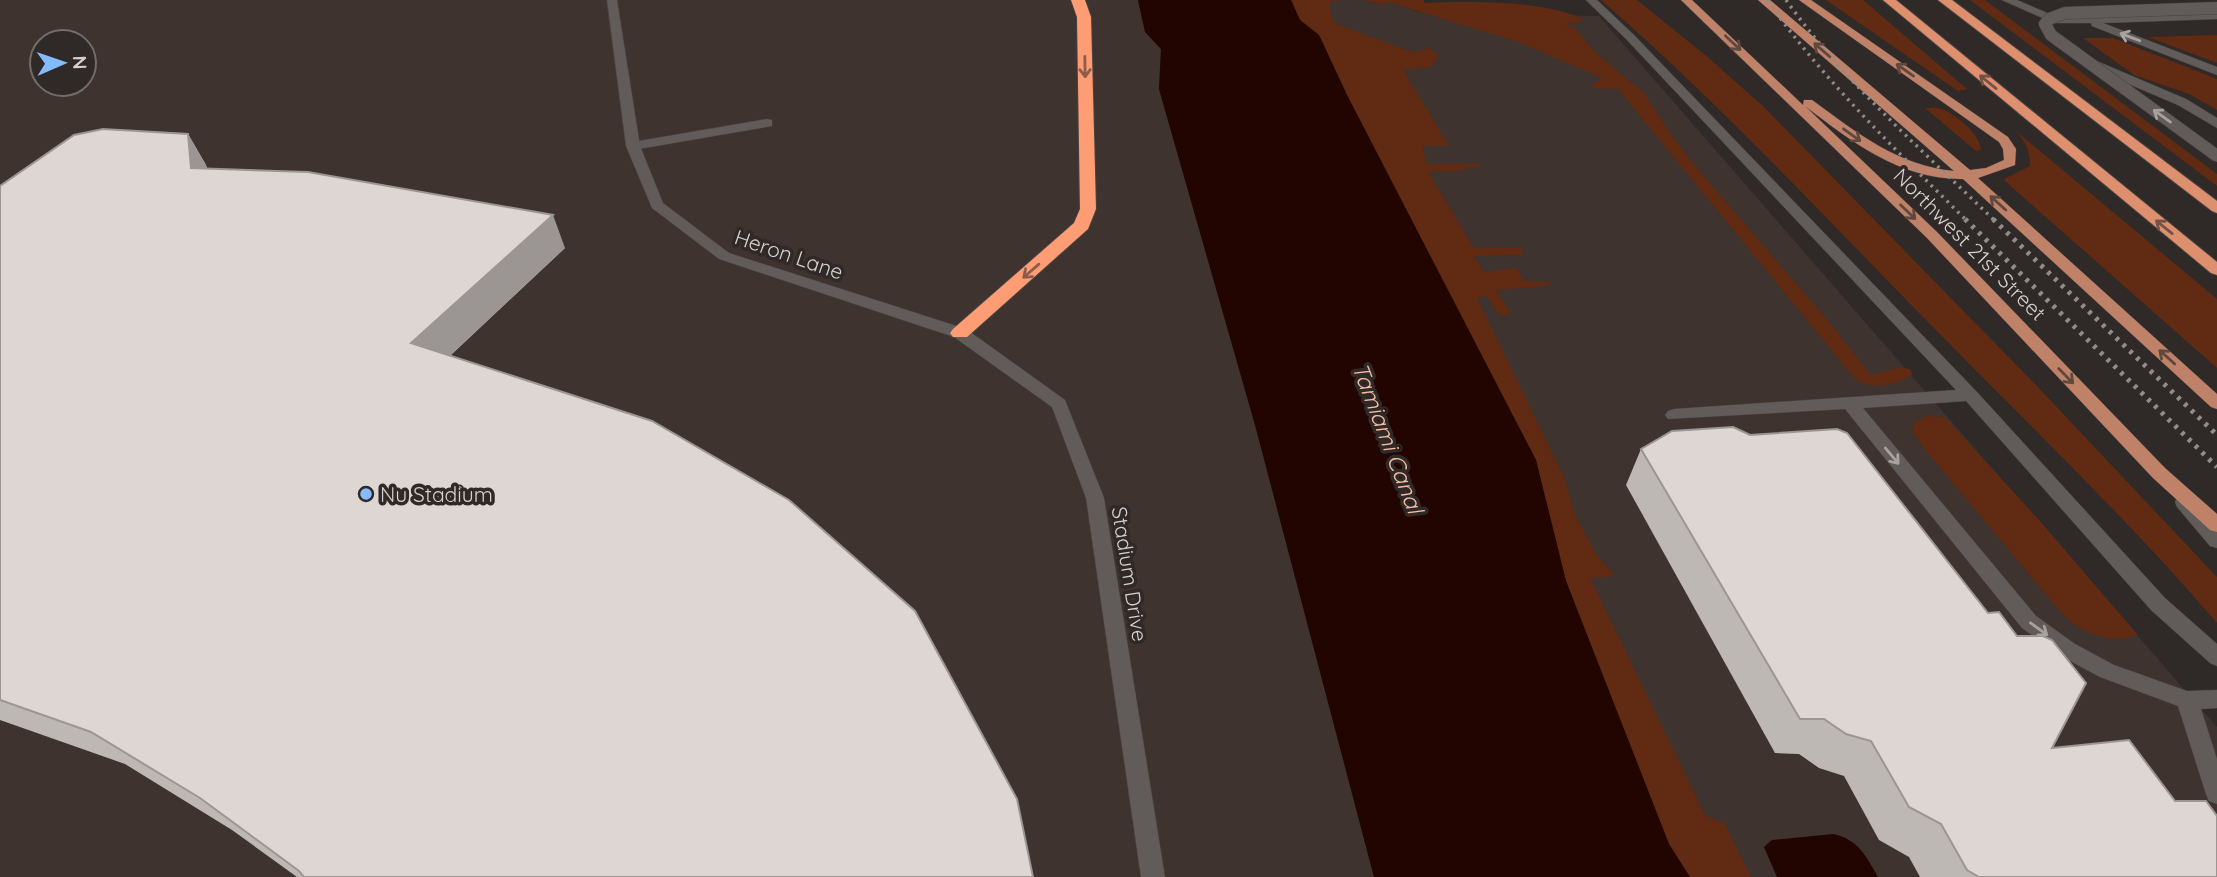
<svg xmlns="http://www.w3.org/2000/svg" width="2217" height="877" viewBox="0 0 2217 877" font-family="Quicksand,sans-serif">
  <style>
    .built { fill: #3e332e; fill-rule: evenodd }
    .green { fill: #612a12 }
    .water { fill: #220400 }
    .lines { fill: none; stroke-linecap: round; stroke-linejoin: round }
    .service-casing { stroke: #484442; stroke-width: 1 }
    .minor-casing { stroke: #484442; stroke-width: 1 }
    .primary-casing { stroke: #484442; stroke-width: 1 }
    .trunk-casing { stroke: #484442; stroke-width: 2 }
    .motorway-casing { stroke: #484442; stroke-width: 2 }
    .service { fill: #615b59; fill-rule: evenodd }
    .minor { fill: #615b59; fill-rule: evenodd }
    .primary { fill: #bf8269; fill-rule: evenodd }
    .trunk { fill: #de8f6e; fill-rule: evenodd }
    .motorway { fill: #fe9c74; fill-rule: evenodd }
    .rail-far1 { stroke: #918c8a; stroke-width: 3.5; stroke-dasharray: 2.5 5; stroke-linecap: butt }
    .rail { stroke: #918c8a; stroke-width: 5; stroke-dasharray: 3.5 6; stroke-linecap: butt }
    .service-bridge-casing { stroke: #484442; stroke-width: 13; stroke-linecap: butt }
    .service-bridge { stroke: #615b59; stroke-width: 12 }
    .wall { fill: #beb8b5 }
    .shaded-wall { fill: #9b9694 }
    .building { fill: #ddd6d3; stroke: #9b9694; stroke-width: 2 }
    .oneway { stroke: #a6a2a0 }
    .oneway2 { stroke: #61483e }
    .oneway3 { stroke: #8c5d4a }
    .oneway4 { stroke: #755243 }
    .poi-dot { fill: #84bcfb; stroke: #2f2927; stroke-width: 2.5 }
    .labels { text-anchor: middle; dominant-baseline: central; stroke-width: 7; stroke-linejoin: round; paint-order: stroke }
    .street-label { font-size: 21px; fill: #d4d1cf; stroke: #2f2927 }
    .poi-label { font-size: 21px; fill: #d4d1cf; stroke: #2f2927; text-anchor: start }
    .water-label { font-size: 23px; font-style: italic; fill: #f8bca5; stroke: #2f2927 }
  </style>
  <rect width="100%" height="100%" fill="#2f2927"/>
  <g class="built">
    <path d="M0,0H1138L1145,32L1161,49L1159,89L1255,425L1374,877H0ZM42,42H84V84H42Z"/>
    <polygon points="1339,0 1364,0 1382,5 1387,1 1419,12 1599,16 2217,727 2217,877 1690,877 1669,844 1566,581 1536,460 1347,95 1328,3"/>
  </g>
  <g class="green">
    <polygon points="1291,0 1339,0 1329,3 1334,23 1414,53 1428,48 1436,53 1438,58 1431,67 1403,70 1449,146 1422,146 1427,164 1479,164 1480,166 1456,171 1428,172 1474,248 1523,248 1522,255 1474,256 1484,272 1516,268 1525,281 1554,282 1545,286 1496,290 1511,315 1499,315 1487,296 1477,298 1564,477 1575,515 1596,554 1615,576 1590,578 1705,815 1725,824 1751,877 1690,877 1669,844 1566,581 1536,460 1347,95 1319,35 1300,20"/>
    <path d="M1364,0H1423L1425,3C1477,1 1542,0 1586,20L1564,25L1573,26L1596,53L1644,93L1670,133L1695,166L1825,317L1871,375L1901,367L1911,370L1912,375C1896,385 1871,391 1855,379L1618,89L1590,88L1602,78L1518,42L1388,2L1382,5Z"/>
    <path d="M1601,0H1637L1709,58L1764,107L2036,385L2217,577V623C2125,516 2022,418 1923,317C1817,209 1715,99 1601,0Z"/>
    <polygon points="1826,0 1863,0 1967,89 1958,91"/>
    <polygon points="1970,0 1985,0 2217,174 2217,186"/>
    <polygon points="2217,35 2217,63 2148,37"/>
    <polygon points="2083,38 2113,38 2217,79 2217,110 2189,94 2134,75"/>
    <path d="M1925,108C1930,108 1937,107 1942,109C1957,115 1980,134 1981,150L1976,151Z"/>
    <path d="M2015,130L2217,299V368L2006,182L2004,179L2030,166C2030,150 2025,141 2015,130Z"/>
    <path d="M1927,416L1945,417L2040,521L2138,635C2110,644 2085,635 2064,616L1923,447L1912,430L1914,423Z"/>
  </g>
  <g class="water">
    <polygon points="1138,0 1291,0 1300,20 1319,35 1347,95 1536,460 1566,581 1669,844 1690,877 1374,877 1255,425 1159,89 1161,49 1145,32"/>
    <path d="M1833,834C1858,839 1866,856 1878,877H1777L1764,847L1772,840Z"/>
  </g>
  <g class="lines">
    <defs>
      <g id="service">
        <polygon points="1586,0 1597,0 1634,35 1976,391 2165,598 2217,644 2217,666 2210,663 2151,610 1966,401 1863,408 2036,616 2075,644 2114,665 2187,691 2217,690 2217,708 2201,709 2217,759 2217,804 2209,801 2206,794 2178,706 2100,677 2061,656 2022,628 1845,409 1668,419 1665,415 1668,411 1674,409 1956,390 1626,39"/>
        <polygon points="2002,0 2017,0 2059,18 2217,13 2217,19 2103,23 2217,67 2217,75 2092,26 2091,23 2054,23"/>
        <polygon points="2091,62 2099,62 2186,99 2217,118 2217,128 2178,105 2091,68"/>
        <polygon points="767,119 772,120 772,126 633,150 626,146 633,142"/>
        <polygon points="2184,495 2191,497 2217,528 2217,548 2210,546 2177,507 2175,502 2177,497"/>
      </g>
      <polygon id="minor" points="607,0 617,0 640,146 663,203 729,253 966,329 1065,400 1104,498 1165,877 1141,877 1086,498 1052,407 954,337 719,259 652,208 626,146"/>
      <path id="primary" d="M1681,0H1692L1803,105L1804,100H1812C1856,132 1898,166 1954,171L1758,0H1770L1970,170L1986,168L2004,160L2003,149L1999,142L1799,0H1811L2008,137L2016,149L2015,165L1978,178L2217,394V409L2211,407L1963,179C1901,180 1852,142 1805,106L1937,232L2165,468L2217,514V532L2210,530L2153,478L1927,238Z"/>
      <g id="trunk">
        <polygon points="1883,0 1896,0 2217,262 2217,275 2211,273"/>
        <polygon points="1938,0 1952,0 2217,201 2217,213 2212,211"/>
      </g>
      <polygon id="motorway" points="1071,0 1085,0 1091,17 1096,209 1088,229 967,337 953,337 950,333 953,329 1074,223 1080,209 1077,17"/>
    </defs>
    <use href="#service" class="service-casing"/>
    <use href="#minor" class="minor-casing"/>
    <use href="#primary" class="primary-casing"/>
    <use href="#trunk" class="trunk-casing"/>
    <use href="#motorway" class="motorway-casing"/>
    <use href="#service" class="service"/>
    <use href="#minor" class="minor"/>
    <use href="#primary" class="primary"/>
    <use href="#trunk" class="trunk"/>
    <use href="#motorway" class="motorway"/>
    <g class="rail-far1">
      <path d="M1767,0C1825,82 1896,150 1967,221"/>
      <path d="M1786,0C1845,83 1922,150 1995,221"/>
    </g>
    <g class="rail">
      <polyline points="1965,219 2217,467"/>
      <polyline points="1993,219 2217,435"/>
    </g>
    <defs>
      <polyline id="service-bridge" points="2217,8 2065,13 2049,19 2045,24 2051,35 2217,156"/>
    </defs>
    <use href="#service-bridge" class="service-bridge-casing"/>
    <use href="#service-bridge" class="service-bridge"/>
  </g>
  <g class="wall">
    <polygon points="188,134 206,165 207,168 565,248 451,355 1033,877 297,877 232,830 125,764 0,720 0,186"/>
    <polygon points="1641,449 2052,748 2175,801 2217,877 1920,877 1909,857 1879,840 1844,776 1819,768 1799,754 1775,753 1626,485"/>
  </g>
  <g class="shaded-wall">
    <polygon points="188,134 206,165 210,200 191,168"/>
    <polygon points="553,215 565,248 428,376 411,343"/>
  </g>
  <g class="building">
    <polygon points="103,129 188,134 191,168 308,172 553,215 411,343 652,421 789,500 915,611 1017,799 1033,877 304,877 299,871 200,798 91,732 0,700 0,186 74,135"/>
    <polygon points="1733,427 1750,435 1837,429 1847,433 1988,613 1999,612 2017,636 2043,636 2052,640 2086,683 2052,748 2129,740 2175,801 2206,801 2217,816 2217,877 1979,877 1967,870 1941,824 1909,807 1871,741 1846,734 1824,719 1800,719 1641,449 1672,431"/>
  </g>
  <defs><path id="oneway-shaft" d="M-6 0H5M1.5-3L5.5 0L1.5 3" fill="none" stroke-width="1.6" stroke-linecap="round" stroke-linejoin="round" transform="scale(1.75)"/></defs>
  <g class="oneway">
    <use href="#oneway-shaft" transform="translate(2130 37) rotate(-159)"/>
    <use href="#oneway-shaft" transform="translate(2162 116) rotate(-144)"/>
    <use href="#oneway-shaft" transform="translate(1892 456) rotate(50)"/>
    <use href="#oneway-shaft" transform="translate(2039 629) rotate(36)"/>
  </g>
  <g class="oneway2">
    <use href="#oneway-shaft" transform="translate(1733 43) rotate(43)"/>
    <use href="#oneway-shaft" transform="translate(1822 50) rotate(-139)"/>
    <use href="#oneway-shaft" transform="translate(1905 70) rotate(-145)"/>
    <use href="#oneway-shaft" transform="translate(1852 135) rotate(36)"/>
    <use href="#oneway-shaft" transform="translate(1998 203) rotate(-138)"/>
    <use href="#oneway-shaft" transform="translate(1908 212) rotate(44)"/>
    <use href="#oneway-shaft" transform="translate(2167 357) rotate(-138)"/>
    <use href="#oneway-shaft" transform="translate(2066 376) rotate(46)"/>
  </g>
  <g class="oneway3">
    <use href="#oneway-shaft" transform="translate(1085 67) rotate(89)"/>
    <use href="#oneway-shaft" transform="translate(1031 271) rotate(139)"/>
  </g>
  <g class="oneway4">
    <use href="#oneway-shaft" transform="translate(1988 82) rotate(-141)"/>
    <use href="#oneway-shaft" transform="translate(2164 227) rotate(-141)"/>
  </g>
  <circle class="poi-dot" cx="366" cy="494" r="7"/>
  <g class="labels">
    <g class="street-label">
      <text transform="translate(1970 244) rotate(45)">Northwest 21st Street</text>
      <text transform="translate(789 254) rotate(19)">Heron Lane</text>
      <text transform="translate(1130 574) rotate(81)">Stadium Drive</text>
    </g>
    <g class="poi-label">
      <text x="380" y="494">Nu Stadium</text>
    </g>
    <g class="water-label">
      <text transform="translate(1388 438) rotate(69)">Tamiami Canal</text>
    </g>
  </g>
  <g transform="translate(63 63) rotate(88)"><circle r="33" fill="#2f2927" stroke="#716c6a" stroke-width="2"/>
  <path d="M0-5L12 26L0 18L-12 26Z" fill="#84bcfb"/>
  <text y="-10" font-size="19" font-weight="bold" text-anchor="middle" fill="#d4d1cf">N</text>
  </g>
</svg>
